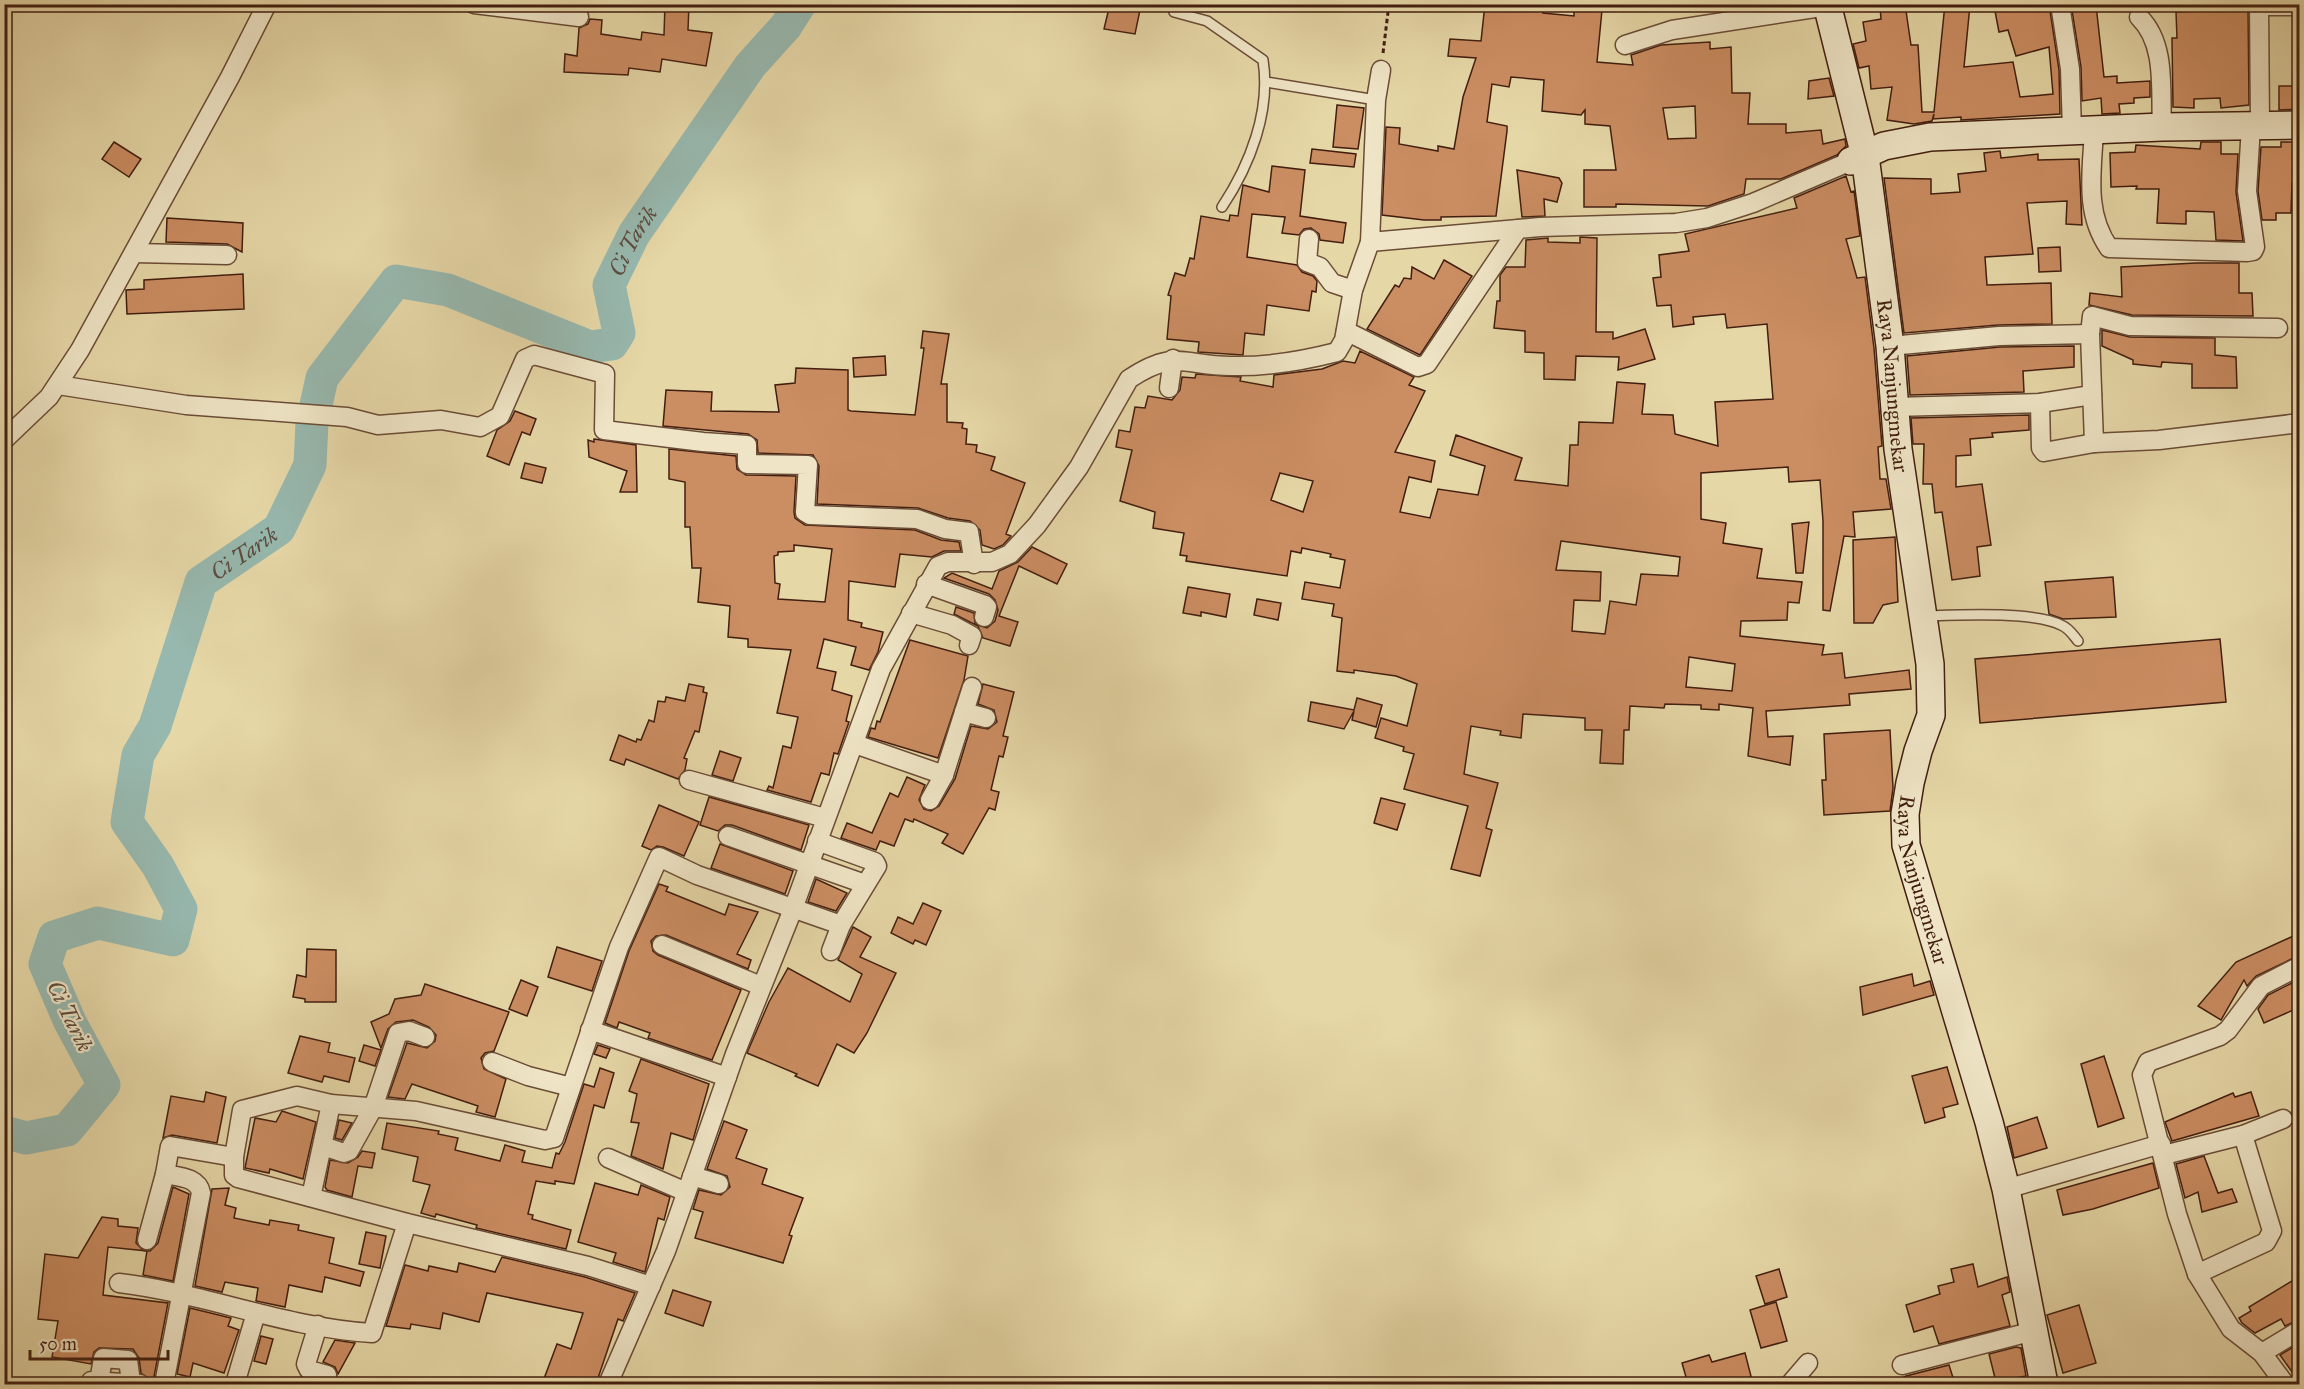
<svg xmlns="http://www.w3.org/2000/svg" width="2304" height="1389" viewBox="0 0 2304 1389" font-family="'IM FELL Great Primer',serif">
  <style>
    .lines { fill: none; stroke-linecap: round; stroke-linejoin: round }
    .river { stroke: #97b8ae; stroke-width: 33 }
    .building { fill: #cb8d62; stroke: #421e10; stroke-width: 1.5; fill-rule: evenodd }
    .lane-casing { stroke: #6b4c36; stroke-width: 12 }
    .street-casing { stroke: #6b4c36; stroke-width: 21 }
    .secondary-casing { stroke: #421e10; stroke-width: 30 }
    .path { stroke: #421e10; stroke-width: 3; stroke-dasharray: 4.5 3; stroke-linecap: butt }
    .lane { stroke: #efe5c6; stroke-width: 9 }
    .street { stroke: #efe5c6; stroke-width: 18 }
    .secondary { stroke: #efe5c6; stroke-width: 27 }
    .labels { text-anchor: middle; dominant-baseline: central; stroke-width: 4.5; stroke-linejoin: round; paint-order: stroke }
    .street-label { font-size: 21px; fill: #421e10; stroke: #efe5c6 }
    .water-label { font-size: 22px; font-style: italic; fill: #5c4c3f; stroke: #efe5c6 }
  </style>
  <rect width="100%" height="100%" fill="#e6d7a7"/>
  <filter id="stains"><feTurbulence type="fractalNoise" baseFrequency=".00333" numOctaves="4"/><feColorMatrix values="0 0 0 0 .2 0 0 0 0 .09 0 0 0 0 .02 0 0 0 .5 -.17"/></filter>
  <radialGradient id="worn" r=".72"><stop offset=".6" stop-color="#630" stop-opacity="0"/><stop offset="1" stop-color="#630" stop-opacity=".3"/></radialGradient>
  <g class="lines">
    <path class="river" id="s1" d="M4,1132L26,1138L67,1130L104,1085L70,1022L45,964L54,937L98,923L173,940L181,909L158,866L127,822L138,755L155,726L201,582L279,529L310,465L312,423L322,378L396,281L448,290L590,347L612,344L619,333L609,285L634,234L750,66L786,26L800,4"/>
  </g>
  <g class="building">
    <polygon points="665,4 689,4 688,30 712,33 706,66 662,59 660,72 629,68 628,75 564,72 565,54 577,56 579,28 588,24 590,19 602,20 601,34 641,40 642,32 664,35"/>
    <polygon points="1110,4 1140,10 1135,34 1104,29"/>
    <path d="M1485,4L1544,8L1543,13L1574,16V8L1602,10L1597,62L1633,65L1631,55L1661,45L1710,42V49L1731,47L1732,93H1750L1748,124H1786V133L1821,130L1823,144L1845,139L1846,146L1837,155L1781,179H1746L1744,194L1708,206L1616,204V207H1584V170H1616L1610,126L1585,124V110L1581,115L1542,111L1544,80L1511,77L1509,87L1492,84L1487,122L1507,126V131L1496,216L1441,217V220H1424L1382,215L1386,127L1400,128L1399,144L1438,151V146L1454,149L1463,97L1476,58L1448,56L1450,39L1481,41ZM1695,106L1696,138L1668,139L1663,108Z"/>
    <polygon points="1905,4 1911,45 1918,45 1922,112 1934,112 1945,4 1970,5 1964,67 2013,62 2020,97 2053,94 2049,47 2016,56 2008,30 1999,32 1995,11 2023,4 2049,4 2059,70 2060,114 1961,120 1961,117 1933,119 1934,114 1932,121 1914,124 1887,120 1892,87 1871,89 1869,66 1859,68 1853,44 1866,41 1863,22 1881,19 1880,6"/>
    <polygon points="2071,4 2096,5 2104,77 2117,76 2117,83 2150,81 2150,97 2134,98 2134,103 2119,104 2120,113 2102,114 2101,98 2082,101 2081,67"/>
    <polygon points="2248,8 2249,105 2221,108 2220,98 2194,99 2194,108 2173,107 2172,38 2177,38 2176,12"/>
    <polygon points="1829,78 1834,96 1808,99 1809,81"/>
    <polygon points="2279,86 2299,86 2300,109 2279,110"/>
    <polygon points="1337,105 1364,108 1358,149 1333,147"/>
    <polygon points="114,142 141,159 129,177 102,159"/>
    <polygon points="2201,142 2221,142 2221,154 2238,154 2236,192 2243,241 2216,240 2214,212 2186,211 2186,224 2157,223 2159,189 2136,189 2137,186 2111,187 2110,153 2135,152 2136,145 2200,149"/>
    <polygon points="2281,142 2297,142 2296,183 2292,183 2291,213 2276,213 2276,220 2262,220 2258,191 2261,147 2281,147"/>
    <polygon points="1312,149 1356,154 1354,167 1310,163"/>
    <polygon points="2000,151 2001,158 2038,154 2038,160 2079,159 2082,225 2066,224 2067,201 2027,203 2033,254 1985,257 1987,285 2051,283 2052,324 1998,325 1904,333 1884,178 1931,179 1931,194 1960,192 1958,174 1986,171 1984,153"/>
    <polygon points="1272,166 1305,170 1300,216 1346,223 1343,243 1320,240 1319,234 1311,228 1304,229 1299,235 1282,233 1285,217 1252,214 1247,257 1297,265 1302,272 1313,276 1317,281 1316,292 1312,291 1309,311 1267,305 1264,335 1245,333 1243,355 1198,352 1199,342 1167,339 1171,296 1168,295 1175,273 1185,276 1190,258 1194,259 1201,216 1229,221 1230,215 1238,216 1243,185 1269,192"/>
    <polygon points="1517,170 1559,178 1562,183 1557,202 1544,199 1545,216 1522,217"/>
    <path d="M1846,176L1851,192L1854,191L1860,236L1846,239L1857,278L1865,277L1874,348L1882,446L1878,447L1880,479H1886L1891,509L1853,512L1855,537L1844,536L1830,611L1823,610V521L1820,480L1789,482L1788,467L1701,473V519L1726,523L1723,543L1762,549L1757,578L1802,582L1799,603L1788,602L1787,620L1741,621L1740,636L1824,645L1822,655L1842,653L1845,678L1909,670L1911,689L1849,694L1850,705L1766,711L1768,737L1793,736L1790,765L1748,756L1753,708L1719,704V710L1701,709V705L1665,704L1664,708L1630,706L1629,730H1624L1623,764L1600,763L1602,730H1585V718L1523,714L1521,738L1500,735L1501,731L1471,726L1464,774L1498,783L1486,828L1492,830L1480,876L1451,869L1468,806L1404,789L1414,754L1403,751L1404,747L1375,738L1381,718L1407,726L1417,684L1396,676L1354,670V673L1337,671L1342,618L1332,616L1334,604L1302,599L1305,582L1340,588L1345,560L1330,557L1331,554L1302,548L1301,553L1291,551L1287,576L1186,561L1187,556L1180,555L1184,533L1153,528L1155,512L1120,501L1132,450L1116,447L1119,430L1130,432L1135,407L1145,408L1148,396L1172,400L1180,390L1182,377L1195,378L1196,374L1241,377L1240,381L1273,387L1274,375L1322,369L1343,361L1355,363L1360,351L1414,377L1409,385L1425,391L1395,452L1435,461L1431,482L1409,477L1400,512L1430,518L1438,489L1478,495L1485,466L1450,455L1456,435L1522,458L1515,480L1568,486L1570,445H1578L1579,422L1613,423L1617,382L1645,384L1642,414L1673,415L1675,434L1718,446L1715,402L1773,399L1767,324L1727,328L1725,314L1693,317L1694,324L1673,327L1671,305L1657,306L1653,278L1661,277L1659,255L1689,251L1685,234L1797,208L1794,198ZM1280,473L1313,481L1303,512L1271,500ZM1561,541L1680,557L1678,576L1641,574L1636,605L1610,601L1605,634L1572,631L1574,600L1600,601L1601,572L1556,570ZM1689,657L1735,664L1732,691L1686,687Z"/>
    <polygon points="167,218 243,223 242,252 227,244 166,242"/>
    <polygon points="1580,237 1597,238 1596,332 1613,332 1613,339 1645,329 1655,359 1618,370 1619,357 1576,356 1575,380 1544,379 1544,353 1525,352 1525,331 1494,328 1497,301 1500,301 1500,275 1506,267 1525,267 1526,240 1548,238 1548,242 1580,243"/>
    <polygon points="2060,247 2061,271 2039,272 2038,248"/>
    <polygon points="1444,260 1472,276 1420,355 1367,329 1395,285 1399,287 1404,278 1411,279 1412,267 1434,279"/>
    <polygon points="2196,263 2239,263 2239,293 2252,293 2253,316 2132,315 2089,305 2090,293 2122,297 2121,267"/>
    <polygon points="243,274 244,309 127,314 126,290 144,289 144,280"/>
    <polygon points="2102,330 2130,337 2215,338 2215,355 2236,357 2237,388 2192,388 2192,364 2162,362 2161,367 2133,364 2133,360 2102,346"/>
    <polygon points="923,331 949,334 941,384 947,384 947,422 963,423 962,428 967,429 966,444 977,445 976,452 995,457 991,470 1025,483 1006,534 1011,536 1003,545 994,549 982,545 980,530 970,521 948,518 918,508 817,504 819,466 813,455 758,453 757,440 748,434 663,426 666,390 712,392 711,411 779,412 775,385 795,383 796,368 848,370 848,410 851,411 915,415 924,348 921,348"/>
    <polygon points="2074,346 2074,367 2023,371 2024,392 1910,395 1907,356 2000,347"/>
    <polygon points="885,356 886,375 854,377 853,358"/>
    <polygon points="515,411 536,419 530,435 522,432 509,465 487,456 497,430 510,421"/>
    <polygon points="2029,415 2029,430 1992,433 1993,437 1970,439 1971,455 1956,456 1956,487 1982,484 1991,545 1977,547 1980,576 1952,580 1942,512 1935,513 1932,484 1923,484 1924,444 1913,444 1911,418"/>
    <polygon points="594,439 636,445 637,492 620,492 627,471 589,457 588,440 594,442"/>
    <path d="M669,449L736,456L737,469L746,475L796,476L794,512L795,518L805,525L915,530L941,540L959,542L961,551H944L932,557L900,554L895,587L849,581L848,620L862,623L861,627L883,632L878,652L869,670L851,665L856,647L824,639L817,668L836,672L832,690L852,696L846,721L849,722L838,754L834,753L829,775L821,773L811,802L767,790L769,786L773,788L783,746L791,748L798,717L777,713L791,650L748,647V639L728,637L730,606L698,602L701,568H692L690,527H685V482L669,479ZM794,545L832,549L825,602L778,599L780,584L775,583L774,556L778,555V552L794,551Z"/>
    <polygon points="525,463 546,468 542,483 521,478"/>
    <polygon points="1809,522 1803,573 1796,573 1792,524"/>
    <polygon points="1895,537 1898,602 1883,605 1873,623 1854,623 1853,540"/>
    <polygon points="1032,547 1067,564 1057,584 1019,566 999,616 1018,622 1010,646 983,638 978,626 954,614 956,607 974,613 975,624 987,628 995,621 998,610 995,600 989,594 944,578 952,573 992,589 999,571 1018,562"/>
    <polygon points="2113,577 2116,617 2063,619 2049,614 2045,582"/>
    <polygon points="1188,587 1230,594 1226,617 1201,612 1201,616 1183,613"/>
    <polygon points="1257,599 1281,603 1278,620 1254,615"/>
    <polygon points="2220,639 2226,702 1980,723 1975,659"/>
    <polygon points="910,640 968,656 964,680 938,758 868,737 871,728 875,729 877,721 880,722"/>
    <polygon points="689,684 704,687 703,692 707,693 699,732 695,731 684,758 687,759 685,770 678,779 626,759 624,765 610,760 619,735 636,742 637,739 641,740 649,720 654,722 658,701 665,702 666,697 685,701"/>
    <polygon points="983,684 1014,692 1003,736 1008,737 1003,757 999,756 991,790 999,792 995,810 989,808 963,854 942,843 948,834 914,819 913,822 905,819 894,846 880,841 876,850 841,838 847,823 872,833 890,793 898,797 907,777 925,785 919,800 924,809 931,811 939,806 955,779 971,726 988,729 997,722 994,710 978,704"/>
    <polygon points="1357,698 1382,705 1376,727 1352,720 1354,711 1344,729 1308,721 1311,702 1354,710"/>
    <polygon points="1890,730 1893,788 1890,811 1824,815 1822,780 1826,780 1824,734"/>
    <polygon points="720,751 741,758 733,781 712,775"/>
    <polygon points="709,797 809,825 801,850 732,825 725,825 718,831 700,825"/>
    <polygon points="1381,798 1405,804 1397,830 1374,823"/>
    <polygon points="659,805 699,822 684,856 663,847 657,846 651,850 642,846"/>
    <polygon points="720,844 793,871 785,894 711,868"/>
    <polygon points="816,879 847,893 836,911 808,902"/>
    <polygon points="659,884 668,887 666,891 725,915 729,904 758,912 737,954 751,960 748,969 666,935 656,936 651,941 653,951 658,955 741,990 712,1060 648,1038 650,1033 619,1022 617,1028 605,1023 629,951"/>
    <polygon points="923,903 941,911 926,945 915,940 913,944 891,933 898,917 913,924"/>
    <polygon points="853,927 871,937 860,957 896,973 867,1033 854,1053 837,1044 818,1086 795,1076 797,1074 747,1053 769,1002 788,968 850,1002 862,974 838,960"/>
    <polygon points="2300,933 2300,955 2256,976 2247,986 2244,980 2221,1020 2198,1006 2236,962"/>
    <polygon points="557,947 602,961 592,991 548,977"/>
    <polygon points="307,949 336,950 336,1002 305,1002 305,999 293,997 297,975 306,977"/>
    <polygon points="1912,974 1914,986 1930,981 1934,995 1863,1015 1860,987"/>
    <polygon points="2300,979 2300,1007 2264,1023 2258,1009 2268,995"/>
    <polygon points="521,980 538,987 527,1016 509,1009"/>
    <polygon points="425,984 509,1012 494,1051 485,1053 481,1058 484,1069 506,1079 495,1117 476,1112 478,1106 412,1084 405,1099 388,1097 407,1043 427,1048 435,1041 436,1035 429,1027 413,1020 396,1022 388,1029 381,1048 371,1022 389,1014 395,999 421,995"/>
    <polygon points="300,1036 330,1043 328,1052 355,1058 349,1082 324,1076 322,1082 288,1073"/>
    <polygon points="364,1045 381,1050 375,1066 359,1061"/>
    <polygon points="598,1045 610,1049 606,1058 594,1054"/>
    <polygon points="2104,1056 2124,1118 2098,1127 2081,1064"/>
    <polygon points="641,1059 709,1084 693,1140 671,1133 663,1169 631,1156 639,1123 631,1122 637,1094 629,1091"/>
    <polygon points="1947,1067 1958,1104 1943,1108 1945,1117 1925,1123 1912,1076"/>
    <polygon points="600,1068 614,1073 604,1108 594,1105 574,1184 555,1181 555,1184 536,1181 528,1214 533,1215 532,1219 571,1230 566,1249 476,1228 477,1225 436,1214 435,1217 421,1213 430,1185 413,1181 418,1157 382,1149 387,1123 439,1131 438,1134 458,1138 455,1150 500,1161 505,1145 525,1151 522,1162 552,1168 556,1153 559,1154 565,1142 584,1084 594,1087"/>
    <polygon points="206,1092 226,1097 217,1143 172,1135 163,1138 171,1096 204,1102"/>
    <polygon points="2251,1092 2259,1116 2172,1141 2165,1122 2233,1093 2235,1097"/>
    <polygon points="282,1111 316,1122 303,1179 270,1169 269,1173 245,1168 255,1118 276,1122"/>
    <polygon points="2037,1117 2047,1148 2014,1158 2007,1127"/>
    <polygon points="339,1120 352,1123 342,1140 335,1138"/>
    <polygon points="724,1121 747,1130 736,1158 767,1169 762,1184 803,1198 789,1235 792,1236 783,1263 695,1238 703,1212 693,1209 699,1190 721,1195 730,1187 727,1176 707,1169"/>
    <polygon points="362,1151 375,1153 372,1168 358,1166 352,1197 327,1190 325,1187 330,1160 348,1163 358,1157"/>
    <polygon points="2204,1156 2218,1193 2232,1189 2237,1202 2202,1212 2198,1192 2185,1198 2176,1164"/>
    <polygon points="2153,1163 2159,1188 2093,1209 2063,1215 2057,1190"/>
    <polygon points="595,1183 638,1195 641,1185 670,1197 664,1220 658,1218 645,1272 613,1262 616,1253 578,1242"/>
    <polygon points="173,1187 189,1194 173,1281 143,1275 147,1251 108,1247 103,1295 168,1303 153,1382 141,1373 139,1358 133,1349 99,1348 94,1352 91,1364 52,1357 58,1321 38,1319 45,1254 78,1258 102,1217 118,1219 118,1226 138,1228 136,1243 144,1251 150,1251 158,1243"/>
    <polygon points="229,1188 225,1205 236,1208 234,1218 269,1225 270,1220 299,1225 298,1230 334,1238 329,1263 364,1272 360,1286 325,1277 322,1292 289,1285 285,1307 256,1301 258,1288 225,1282 222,1292 195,1286 212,1189"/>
    <polygon points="366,1232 386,1236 380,1268 359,1264"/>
    <polygon points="502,1257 585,1277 635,1293 623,1321 618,1319 596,1384 542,1384 557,1344 571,1349 583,1313 487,1293 479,1322 443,1313 440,1329 411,1324 410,1329 386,1326 405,1265 428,1271 429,1266 457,1272 459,1263 495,1272"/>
    <polygon points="1973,1264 1978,1287 2007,1277 2010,1292 2002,1295 2010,1326 1939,1344 1933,1326 1914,1332 1906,1305 1940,1294 1938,1286 1954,1282 1951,1269"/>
    <polygon points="1779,1269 1787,1297 1765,1304 1756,1276"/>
    <polygon points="2300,1276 2300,1319 2285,1326 2281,1319 2255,1333 2242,1323 2239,1318 2251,1311 2249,1307"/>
    <polygon points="673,1290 711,1302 703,1326 665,1313"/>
    <polygon points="1776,1302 1787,1341 1761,1348 1750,1310"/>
    <polygon points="2079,1305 2096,1363 2063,1373 2047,1315"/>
    <polygon points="190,1308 231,1318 228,1326 239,1330 224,1373 193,1363 190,1377 177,1374"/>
    <polygon points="261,1336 273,1339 266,1364 254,1361"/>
    <polygon points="335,1340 355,1343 338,1374 335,1367 323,1362"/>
    <polygon points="2300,1343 2300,1383 2280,1355"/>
    <polygon points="2016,1347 2021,1348 2026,1376 1996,1382 1989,1354"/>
    <polygon points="1745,1353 1753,1384 1688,1384 1682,1363 1709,1355 1712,1362"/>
    <polygon points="1949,1365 1955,1384 1890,1384 1906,1376"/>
  </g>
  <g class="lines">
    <defs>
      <g id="lane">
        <path d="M1174,12L1207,21L1263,60C1271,111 1250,165 1222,207"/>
        <polyline points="1266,82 1376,100"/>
        <path d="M1925,616C1957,615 2034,611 2061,625C2069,628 2073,635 2078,641"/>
      </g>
      <g id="street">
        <polyline points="474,4 579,17"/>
        <polyline points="2060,4 2070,69 2072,130"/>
        <polyline points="2259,4 2260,126"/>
        <polyline points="2259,6 2300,6"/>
        <path d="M2139,17C2167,44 2160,91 2162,127"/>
        <polyline points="1625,45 1672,30 1828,6"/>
        <path d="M2094,130C2092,172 2084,212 2109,248L2247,252L2253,251L2255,247L2247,191L2251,126"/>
        <polyline points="1309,239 1307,262 1320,267 1332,283 1353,290"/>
        <polyline points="1370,242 1376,100 1381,70"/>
        <polyline points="134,253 227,255"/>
        <polyline points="1346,331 1418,367 1427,364 1518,229"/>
        <polyline points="1890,346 1999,336 2090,334"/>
        <polyline points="58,385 186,405 347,417 378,425 441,420 480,427 500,416 525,359 534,355 605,374 604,430 703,442 747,445 747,464 808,465 805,512 810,515 917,519 945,529 969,532 974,564"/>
        <polyline points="1169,388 1173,359"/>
        <polyline points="2040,403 2041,448 2044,452 2094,443 2159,440 2300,423"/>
        <polyline points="1894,407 2040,403 2092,395"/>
        <polyline points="4,440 49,397 80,350 230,77 267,4"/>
        <polyline points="2094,443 2090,334 2092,316 2130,326 2278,328"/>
        <polyline points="926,584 985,605 987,607 984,617"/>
        <polyline points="911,613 952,625 972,636 969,645"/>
        <polyline points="964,712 986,718"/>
        <polyline points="855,744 944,775"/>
        <polyline points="689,780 825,818"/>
        <polyline points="930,800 944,775 972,687"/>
        <polyline points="728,836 865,884"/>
        <polyline points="817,841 875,862 877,866 841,925 831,951"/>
        <polyline points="662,945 761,986"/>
        <polyline points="590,1030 727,1077"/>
        <polyline points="492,1062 528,1076 571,1087"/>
        <polyline points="323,1146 344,1153 349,1151 373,1108 398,1033 409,1031 425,1037"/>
        <polyline points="2164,1155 2243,1135 2283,1119"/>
        <polyline points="608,1158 686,1192"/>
        <polyline points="692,1176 719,1184"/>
        <polyline points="2006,1189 2161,1144"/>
        <polyline points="311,1197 331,1104"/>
        <polyline points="147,1240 165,1174 170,1146 234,1157"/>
        <polyline points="2197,1274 2266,1242 2272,1231 2243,1135"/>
        <path d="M119,1283C204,1293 286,1328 372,1333L407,1223"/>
        <polyline points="651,1286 588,1266 407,1223 238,1178 234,1175 234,1157 242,1110 297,1096 331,1104 416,1111 545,1140 554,1138 619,947 659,857 697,875 841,925"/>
        <polyline points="318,1325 306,1364 309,1370 327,1375"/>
        <polyline points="2262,1353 2300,1330"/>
        <polyline points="1902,1365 2034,1331"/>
        <polyline points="91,1381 140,1384"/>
        <polyline points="99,1382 103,1358 128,1360 131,1382"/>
        <path d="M164,1384L201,1193C198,1177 179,1177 165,1174"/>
        <polyline points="235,1384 256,1313"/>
        <path d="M608,1384L666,1251L735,1054L793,909L881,669L938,566L948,562H992L1010,554L1037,525L1079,467L1129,379C1176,348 1183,366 1231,366C1268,367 1302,361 1337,352L1344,340L1353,290L1370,242L1540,227L1676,223L1707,218L1753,203L1851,161"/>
        <polyline points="1790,1384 1808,1363"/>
        <polyline points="2285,1384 2262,1353 2231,1329 2197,1274 2177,1214 2142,1075 2148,1062 2220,1036 2228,1030 2261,986 2300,966"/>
      </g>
      <g id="secondary">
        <path id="s2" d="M1827,4L1865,156L1890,346L1898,449L1930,664L1931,715L1918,751L1910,783L1905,814L1906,845L1989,1122L2006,1189L2044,1384"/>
        <polyline points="1851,161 1884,146 1930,137 2162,127 2300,125"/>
      </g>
    </defs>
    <use href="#lane" class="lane-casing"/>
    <use href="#street" class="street-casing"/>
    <use href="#secondary" class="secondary-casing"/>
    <polyline class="path" points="1383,53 1389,4"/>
    <use href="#lane" class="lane"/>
    <use href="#street" class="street"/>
    <use href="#secondary" class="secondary"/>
  </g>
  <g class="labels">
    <g class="street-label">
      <text stroke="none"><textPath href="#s2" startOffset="388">Raya Nanjungmekar</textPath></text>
      <text stroke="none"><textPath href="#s2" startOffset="891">Raya Nanjungmekar</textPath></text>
    </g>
    <g class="water-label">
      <text stroke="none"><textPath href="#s1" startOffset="1512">Ci Tarik</textPath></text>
      <text stroke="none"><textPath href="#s1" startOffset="848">Ci Tarik</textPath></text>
      <text transform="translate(70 1016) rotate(64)">Ci Tarik</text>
    </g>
  </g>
  <rect width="2304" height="1389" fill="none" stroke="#e6d7a7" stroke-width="24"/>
  <rect x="6" y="6" width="2292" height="1377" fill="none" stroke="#421e10" stroke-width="3"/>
  <rect x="12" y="12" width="2280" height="1365" fill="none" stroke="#421e10" stroke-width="1.5"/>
  <path d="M30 1350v9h138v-9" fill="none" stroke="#421e10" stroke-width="3"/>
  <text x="39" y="1350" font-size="18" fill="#421e10" stroke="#efe5c6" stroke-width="4.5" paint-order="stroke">50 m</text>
  <rect width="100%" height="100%" filter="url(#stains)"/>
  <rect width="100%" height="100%" fill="url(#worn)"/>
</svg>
